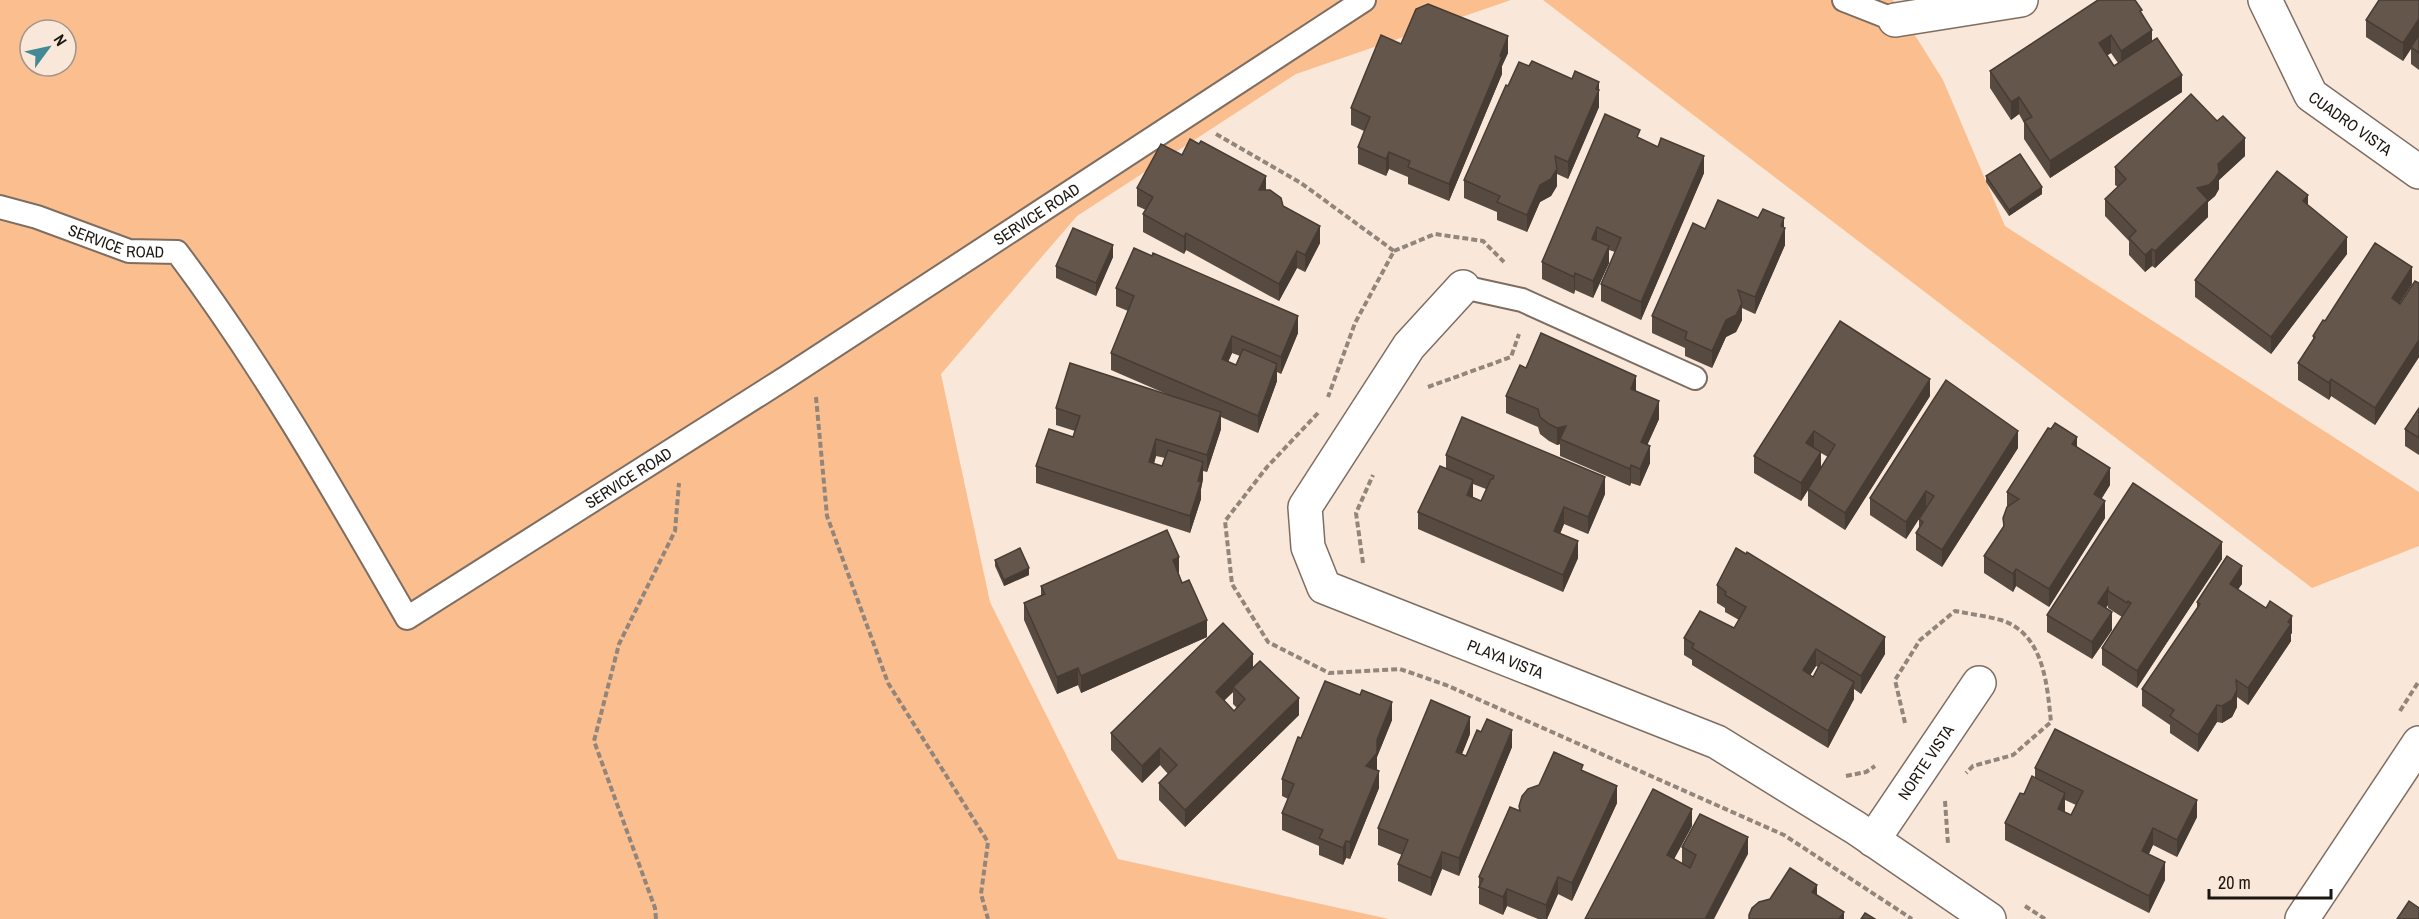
<svg xmlns="http://www.w3.org/2000/svg" width="2419" height="919" viewBox="0 0 2419 919" font-family="'Archivo Narrow',sans-serif">
  <style>
    .green { fill: #fbbf8f; fill-rule: evenodd }
    .lines { fill: none; stroke-linecap: round; stroke-linejoin: round }
    .service-casing { stroke: #7e6e62; stroke-width: 26 }
    .minor-casing { stroke: #7e6e62; stroke-width: 36 }
    .path { stroke: #92867c; stroke-width: 4; stroke-dasharray: 6 3; stroke-linecap: butt }
    .service { stroke: #fff; stroke-width: 22 }
    .minor { stroke: #fff; stroke-width: 33 }
    .wall { fill: #574a40; fill-rule: evenodd }
    .shaded-wall { fill: #473c34 }
    .building { fill: #65564b; stroke: #473c34; stroke-width: 1.5 }
    .labels { text-anchor: middle; dominant-baseline: central; stroke-width: 6; stroke-linejoin: round; paint-order: stroke }
    .street-label { font-size: 16px; fill: #1c1611; stroke: #f9e8da }
  </style>
  <rect width="100%" height="100%" fill="#f9e8da"/>
  <g class="green">
    <path d="M0,0H1511L1296,74L1077,216L941,374L990,602L1118,859L1389,919H0ZM30,30H66V66H30Z"/>
    <polygon points="1543,0 1893,0 1943,80 2005,226 2419,492 2419,546 2312,588"/>
  </g>
  <g class="lines">
    <defs>
      <g id="service">
        <polyline points="1844,0 1895,20"/>
        <path id="s1" d="M0,207L37,217L129,251L177,252C264,368 335,493 407,618L787,377L1364,0"/>
        <polyline points="1463,287 1522,300 1695,378"/>
      </g>
      <g id="minor">
        <path id="s2" d="M2265,0L2311,95L2419,172"/>
        <polyline points="1895,20 2021,0"/>
        <path id="s3" d="M1463,287L1409,346L1305,507L1308,547L1324,587L1717,742L1856,828L1989,919"/>
        <path id="s4" d="M1873,840L1979,683"/>
        <polyline points="2302,919 2419,743"/>
      </g>
    </defs>
    <use href="#service" class="service-casing"/>
    <use href="#minor" class="minor-casing"/>
    <g class="path">
      <polyline points="1216,134 1301,183 1394,251 1355,323 1328,397"/>
      <polyline points="1394,251 1435,234 1483,241 1504,262"/>
      <polyline points="1428,387 1511,357 1519,334"/>
      <polyline points="816,397 827,516 888,683 988,842 981,894 988,919"/>
      <polyline points="1318,413 1267,467 1225,521 1232,584 1268,642 1329,673 1400,669 1446,685 1784,835 1912,919"/>
      <polyline points="1363,563 1356,513 1373,475"/>
      <polyline points="2400,711 2419,681"/>
      <path d="M1905,723L1895,680L1920,640L1955,611C1970,614 1986,616 2001,620C2044,634 2047,684 2051,722L2013,755L1973,766L1966,773"/>
      <polyline points="1846,776 1866,772 1875,766"/>
      <polyline points="1945,801 1948,844"/>
      <polyline points="2025,906 2045,919"/>
      <polyline points="656,919 655,908 594,741 619,644 675,531 679,483"/>
    </g>
    <use href="#service" class="service"/>
    <use href="#minor" class="minor"/>
  </g>
  <g class="wall">
    <polygon points="2419,0 2419,70 2411,64 2411,49 2403,61 2366,37 2366,20"/>
    <path d="M2142,15L2152,41L2182,92L2050,178L2024,139V123L2019,114L2011,120L1990,88V71ZM2111,53L2118,63L2114,66L2107,55Z"/>
    <polygon points="1401,44 1508,53 1502,66 1502,74 1449,201 1408,184 1408,177 1389,169 1386,176 1358,164 1358,147 1364,131 1351,125 1351,108"/>
    <polygon points="1572,79 1599,82 1599,107 1568,179 1557,174 1557,186 1551,196 1540,202 1527,232 1497,220 1497,212 1464,198 1464,180 1508,86"/>
    <polygon points="1640,139 1704,173 1641,320 1601,301 1601,284 1615,252 1609,250 1609,263 1593,298 1575,290 1574,294 1542,279 1542,262"/>
    <polygon points="1182,155 1266,190 1320,243 1305,272 1297,268 1279,301 1186,250 1184,254 1143,232 1143,214 1146,210 1137,206 1137,188"/>
    <polygon points="2245,156 2219,180 2219,189 2215,196 2208,202 2208,217 2155,268 2152,266 2145,272 2129,255 2129,241 2105,216 2105,199 2118,187 2115,185 2115,167"/>
    <polygon points="1986,176 2042,194 2009,216 1986,182"/>
    <polygon points="2308,206 2347,254 2271,354 2195,297 2195,280"/>
    <polygon points="1758,218 1784,227 1785,245 1755,314 1742,308 1742,320 1736,332 1726,337 1712,368 1685,356 1685,348 1652,333 1652,316 1705,229"/>
    <polygon points="1113,257 1096,296 1056,278 1056,266"/>
    <polygon points="2419,283 2419,357 2375,425 2331,396 2329,400 2298,380 2298,363 2313,340 2313,336 2325,321 2412,284 2399,304 2400,304"/>
    <path d="M1116,288L1298,333L1281,374L1277,372V381L1258,433L1221,417V429L1207,472L1203,471V479L1201,489V499L1190,533L1036,483V466L1073,437L1075,431L1056,425V408L1171,396L1111,370V353L1128,311L1116,306ZM1232,353L1240,356L1236,365L1228,362ZM1156,456L1165,458L1162,466L1154,464Z"/>
    <path d="M1840,321L1930,396L1845,530L1808,506V490L1801,501L1754,473V456ZM1821,453L1828,457L1821,468Z"/>
    <polygon points="1526,368 1636,392 1659,419 1647,445 1650,463 1640,486 1631,483 1630,486 1560,456 1560,444 1557,445 1549,441 1540,434 1538,427 1506,413 1506,396"/>
    <polygon points="2419,408 2419,455 2405,446 2405,429"/>
    <polygon points="2077,447 2110,485 2101,499 2105,518 2049,607 2016,586 2013,592 1984,573 1984,556 2003,527 2003,518 2007,508 2007,492"/>
    <polygon points="2018,448 1942,567 1916,550 1916,533 1919,528 1919,519 1926,508 1906,539 1870,515 1870,498"/>
    <path d="M1446,455L1605,494L1588,534L1564,524L1560,534L1578,558L1563,592L1418,529V512L1446,469ZM1473,484L1486,489L1481,501L1473,498Z"/>
    <polygon points="2133,483 2222,559 2137,688 2102,665 2102,648 2122,617 2108,608 2108,605 2106,608 2112,630 2092,659 2047,632 2047,615"/>
    <polygon points="995,560 1029,575 1004,586 995,566"/>
    <polygon points="1179,575 1207,637 1081,693 1078,685 1057,694 1024,620 1024,603 1041,596 1041,586"/>
    <polygon points="2242,584 2238,589 2292,633 2291,634 2291,641 2248,705 2237,697 2237,707 2232,717 2222,723 2217,722 2198,752 2170,733 2170,725 2142,706 2142,689 2197,608 2197,602"/>
    <path d="M1717,585L1885,654L1861,694L1854,689V699L1828,748L1692,665V660L1684,655V638L1734,628L1739,620L1725,612V608L1717,603ZM1816,666L1818,667L1813,677L1810,675Z"/>
    <path d="M1253,667L1299,715L1185,827L1159,800V783L1168,774L1160,765L1142,783L1111,750V733ZM1233,692V704L1237,708L1234,711L1224,700Z"/>
    <polygon points="1392,720 1377,757 1377,770 1379,788 1350,859 1346,858 1343,865 1319,855 1319,846 1282,830 1282,813 1288,799 1282,796 1282,779 1301,738"/>
    <polygon points="1470,734 1462,754 1466,756 1512,747 1459,876 1442,869 1431,896 1398,881 1398,864 1402,855 1378,845 1378,828"/>
    <path d="M2035,768L2197,817L2177,857L2153,845L2149,854L2165,880L2149,913L2005,840V823L2024,794L2035,778ZM2065,800L2076,805L2071,815L2065,812Z"/>
    <polygon points="1583,771 1617,803 1572,901 1558,894 1547,919 1538,919 1507,906 1503,915 1479,904 1479,877 1519,810 1519,806"/>
    <polygon points="1692,826 1674,859 1682,863 1682,847 1748,854 1585,919"/>
  </g>
  <g class="shaded-wall">
    <polygon points="2419,19 2419,36 2403,61 2403,43"/>
    <polygon points="2152,30 2152,48 2121,68 2121,51"/>
    <polygon points="2111,35 2111,53 2099,61 2099,43"/>
    <polygon points="1508,36 1508,53 1502,66 1502,74 1449,201 1449,184"/>
    <polygon points="2182,75 2182,92 2050,178 2050,161"/>
    <polygon points="1599,82 1599,107 1568,179 1568,162"/>
    <polygon points="2019,97 2019,114 2011,120 2011,102"/>
    <polygon points="2245,138 2245,156 2219,180 2219,189 2215,196 2208,202 2208,217 2155,268 2155,251 2197,188 2218,164"/>
    <polygon points="1389,152 1389,169 1386,176 1386,159"/>
    <polygon points="1704,156 1704,173 1641,320 1641,302"/>
    <polygon points="1557,169 1557,186 1551,196 1540,202 1527,232 1527,215 1540,185"/>
    <polygon points="1266,176 1266,193 1259,190"/>
    <polygon points="2042,187 2042,194 2009,216 2009,210"/>
    <polygon points="2308,195 2308,212 2303,201"/>
    <polygon points="1784,218 1784,231 1785,228 1785,245 1755,314 1755,297"/>
    <polygon points="1320,226 1320,243 1305,272 1305,255"/>
    <polygon points="1597,227 1597,245 1592,239"/>
    <polygon points="1186,233 1186,250 1184,254 1184,237"/>
    <polygon points="2347,237 2347,254 2271,354 2271,337"/>
    <polygon points="1113,245 1113,257 1096,296 1096,283"/>
    <polygon points="1609,246 1609,263 1593,298 1593,281"/>
    <polygon points="2152,249 2152,266 2145,272 2145,255"/>
    <polygon points="1297,251 1297,268 1279,301 1279,284"/>
    <polygon points="2412,267 2412,284 2392,315 2392,298"/>
    <polygon points="1575,273 1575,290 1574,294 1574,277"/>
    <polygon points="1742,303 1742,320 1736,332 1726,337 1712,368 1712,351 1726,320"/>
    <polygon points="1298,316 1298,333 1281,374 1281,357"/>
    <polygon points="1232,336 1232,353 1222,376 1222,359"/>
    <polygon points="2419,340 2419,357 2375,425 2375,408"/>
    <polygon points="1277,364 1277,381 1258,433 1258,416"/>
    <polygon points="1636,376 1636,394 1631,389"/>
    <polygon points="1930,379 1930,396 1845,530 1845,513"/>
    <polygon points="2331,379 2331,396 2329,400 2329,383"/>
    <polygon points="1659,401 1659,419 1641,459 1641,442"/>
    <polygon points="1221,412 1221,429 1207,472 1207,455"/>
    <polygon points="1566,426 1560,439 1560,444 1557,445 1557,428"/>
    <polygon points="1814,431 1814,448 1806,443"/>
    <polygon points="2018,431 2018,448 1942,567 1942,550"/>
    <polygon points="2077,437 2077,454 2072,444"/>
    <polygon points="1156,439 1156,456 1149,479 1149,462"/>
    <polygon points="1650,446 1650,463 1640,486 1640,469"/>
    <polygon points="1821,452 1821,470 1801,501 1801,483"/>
    <polygon points="1203,462 1203,479 1201,489 1201,499 1190,533 1190,516 1198,481"/>
    <polygon points="1631,465 1631,483 1630,486 1630,469"/>
    <polygon points="2110,468 2110,485 2094,511 2094,494"/>
    <polygon points="1605,477 1605,494 1588,534 1588,517"/>
    <polygon points="1473,480 1473,497 1467,495"/>
    <polygon points="1926,491 1926,508 1906,539 1906,522"/>
    <polygon points="2105,501 2105,518 2049,607 2049,589"/>
    <polygon points="1564,507 1564,524 1554,548 1554,531"/>
    <polygon points="1578,541 1578,558 1563,592 1563,575"/>
    <polygon points="2222,542 2222,559 2137,688 2137,671"/>
    <polygon points="1179,557 1179,575 1173,578 1173,560"/>
    <polygon points="2242,566 2242,584 2230,601 2230,584"/>
    <polygon points="1029,568 1029,575 1004,586 1004,580"/>
    <polygon points="2016,569 2016,586 2013,592 2013,574"/>
    <polygon points="2108,588 2108,605 2098,620 2098,603"/>
    <polygon points="2112,612 2112,630 2092,659 2092,642"/>
    <polygon points="2292,616 2292,633 2291,634 2291,641 2248,705 2248,688"/>
    <polygon points="1207,620 1207,637 1081,693 1081,676"/>
    <polygon points="1885,637 1885,654 1861,694 1861,676"/>
    <polygon points="1816,649 1816,666 1803,687 1803,670"/>
    <polygon points="1253,654 1253,672 1233,687 1233,692 1216,709 1216,692"/>
    <polygon points="1078,668 1078,685 1057,694 1057,677"/>
    <polygon points="1854,682 1854,699 1828,748 1828,731"/>
    <polygon points="2237,690 2237,707 2232,717 2222,723 2222,706"/>
    <polygon points="1299,698 1299,715 1185,827 1185,810"/>
    <polygon points="1392,702 1392,720 1377,757 1377,740"/>
    <polygon points="2217,705 2217,722 2198,752 2198,735"/>
    <polygon points="1470,717 1470,734 1456,769 1456,752"/>
    <polygon points="1512,730 1512,747 1459,876 1459,858"/>
    <polygon points="1160,748 1160,765 1142,783 1142,766"/>
    <polygon points="1377,753 1377,770 1366,766"/>
    <polygon points="1379,771 1379,788 1350,859 1350,842"/>
    <polygon points="1617,786 1617,803 1572,901 1572,883"/>
    <polygon points="2065,793 2065,810 2058,826 2058,809"/>
    <polygon points="2197,800 2197,817 2177,857 2177,840"/>
    <polygon points="1692,809 1692,826 1667,872 1667,855"/>
    <polygon points="2153,828 2153,845 2142,868 2142,851"/>
    <polygon points="1748,837 1748,854 1714,919 1705,919"/>
    <polygon points="1346,841 1346,858 1343,865 1343,848"/>
    <polygon points="1442,852 1442,869 1431,896 1431,878"/>
    <polygon points="2165,862 2165,880 2149,913 2149,896"/>
    <polygon points="1558,877 1558,894 1547,919 1546,919 1546,905"/>
    <polygon points="1817,885 1817,902 1812,892"/>
    <polygon points="1507,889 1507,906 1503,915 1503,897"/>
    <polygon points="1844,912 1844,919 1839,919"/>
  </g>
  <g class="building">
    <polygon points="2098,0 2135,0 2142,10 2140,11 2152,30 2121,51 2111,35 2099,43 2114,66 2157,38 2182,75 2050,161 2024,121 2032,117 2019,97 2011,102 1990,71"/>
    <polygon points="2379,0 2419,0 2419,19 2403,43 2366,20"/>
    <polygon points="1428,4 1508,36 1500,56 1502,57 1449,184 1408,167 1410,161 1389,152 1386,159 1358,147 1370,117 1351,108 1381,35 1401,44 1416,9"/>
    <polygon points="2419,35 2419,53 2411,47"/>
    <polygon points="1532,61 1572,79 1575,71 1599,82 1596,89 1599,90 1568,162 1555,156 1557,169 1551,179 1540,185 1527,215 1497,202 1500,196 1464,180 1506,85 1508,86 1519,62 1529,66"/>
    <polygon points="2191,94 2217,121 2223,116 2245,138 2218,164 2219,172 2215,179 2209,185 2197,188 2208,200 2155,251 2152,249 2145,255 2129,238 2136,231 2105,199 2126,179 2115,167"/>
    <polygon points="1605,114 1640,130 1637,137 1658,147 1661,138 1704,156 1641,302 1601,284 1621,238 1597,227 1592,239 1609,246 1593,281 1575,273 1574,277 1542,262"/>
    <polygon points="1190,139 1199,144 1201,141 1266,176 1259,190 1270,190 1281,198 1283,206 1320,226 1305,255 1297,251 1279,284 1186,233 1184,237 1143,214 1153,197 1137,188 1161,144 1182,155"/>
    <polygon points="2020,154 2042,187 2009,210 1986,176"/>
    <polygon points="2277,171 2308,195 2303,201 2347,237 2271,337 2195,280"/>
    <polygon points="1718,200 1758,218 1763,209 1784,218 1781,226 1785,228 1755,297 1738,290 1742,303 1736,315 1726,320 1712,351 1685,339 1687,332 1652,316 1693,223 1705,229"/>
    <polygon points="1073,228 1113,245 1096,283 1056,266"/>
    <polygon points="2375,243 2412,267 2392,298 2400,304 2415,281 2419,283 2419,340 2375,408 2331,379 2329,383 2298,363 2315,337 2313,336 2323,320 2325,321"/>
    <polygon points="1134,248 1152,256 1153,253 1298,316 1281,357 1232,336 1222,359 1236,365 1243,349 1277,364 1258,416 1111,353 1134,296 1116,288"/>
    <polygon points="1840,321 1930,379 1845,513 1808,489 1835,445 1814,431 1806,443 1821,452 1801,483 1754,456"/>
    <polygon points="1541,333 1636,376 1631,389 1659,401 1641,442 1650,446 1640,469 1631,465 1630,469 1560,439 1566,426 1557,428 1549,424 1540,417 1538,409 1506,396 1520,365 1526,368"/>
    <polygon points="1070,363 1221,412 1207,455 1156,439 1149,462 1162,466 1168,450 1203,462 1198,481 1201,482 1190,516 1036,466 1049,429 1073,437 1080,416 1056,408"/>
    <polygon points="1946,380 2018,431 1942,550 1916,533 1923,522 1919,519 1934,496 1926,491 1906,522 1870,498"/>
    <polygon points="2419,408 2419,438 2405,429"/>
    <polygon points="1462,417 1605,477 1588,517 1564,507 1554,531 1578,541 1563,575 1418,512 1440,466 1473,480 1467,495 1481,501 1491,479 1493,479 1494,476 1446,455"/>
    <polygon points="2055,423 2077,437 2072,444 2110,468 2094,494 2105,501 2049,589 2016,569 2013,574 1984,556 2004,526 2003,518 2007,507 2019,499 2007,492 2048,428 2051,429"/>
    <polygon points="2133,483 2222,542 2137,671 2102,648 2131,603 2128,601 2127,603 2108,591 2108,588 2098,603 2112,612 2092,642 2047,615"/>
    <polygon points="1167,530 1179,557 1173,560 1182,583 1189,580 1207,620 1081,676 1078,668 1057,677 1024,603 1045,594 1041,586"/>
    <polygon points="1020,548 1029,568 1004,580 995,560"/>
    <polygon points="1736,548 1746,554 1747,552 1885,637 1861,676 1816,649 1803,670 1813,677 1821,662 1854,682 1828,731 1692,648 1694,644 1684,638 1700,611 1734,628 1746,607 1725,595 1726,592 1717,585"/>
    <polygon points="2227,556 2242,566 2230,584 2266,608 2270,601 2292,616 2288,622 2291,624 2248,688 2236,680 2237,690 2232,700 2222,706 2217,705 2198,735 2170,716 2174,710 2142,689 2200,604 2197,602"/>
    <polygon points="1223,623 1253,654 1216,692 1234,711 1245,699 1233,687 1260,661 1299,698 1185,810 1159,783 1177,765 1160,748 1142,766 1111,733"/>
    <polygon points="1325,681 1360,695 1362,690 1392,702 1377,740 1377,753 1366,766 1379,771 1350,842 1346,841 1343,848 1319,838 1323,830 1282,813 1294,784 1282,779 1298,737 1301,738"/>
    <polygon points="1431,700 1470,717 1456,752 1466,756 1477,730 1481,732 1487,719 1512,730 1459,858 1442,852 1431,878 1398,864 1408,840 1378,828"/>
    <polygon points="2055,729 2197,800 2177,840 2153,828 2142,851 2165,862 2149,896 2005,823 2020,793 2024,794 2032,776 2065,793 2058,809 2071,815 2083,791 2035,768"/>
    <polygon points="1554,752 1583,765 1581,770 1617,786 1572,883 1558,877 1546,905 1507,889 1503,897 1479,887 1483,879 1479,877 1510,807 1520,811 1519,806 1522,796 1528,789 1539,785"/>
    <polygon points="1653,789 1692,809 1667,855 1690,868 1696,855 1682,847 1700,814 1748,837 1705,919 1585,919"/>
    <polygon points="1790,868 1817,885 1812,892 1844,912 1839,919 1749,919 1749,915 1752,908 1759,902 1770,899"/>
    <polygon points="2409,901 2419,908 2419,919 2397,919"/>
    <polygon points="1865,913 1875,919 1861,919"/>
  </g>
  <g class="labels">
    <g class="street-label">
      <text stroke="none"><textPath href="#s2" startOffset="154">CUADRO VISTA</textPath></text>
      <text stroke="none"><textPath href="#s1" startOffset="1365">SERVICE ROAD</textPath></text>
      <text stroke="none"><textPath href="#s1" startOffset="122">SERVICE ROAD</textPath></text>
      <text stroke="none"><textPath href="#s1" startOffset="879">SERVICE ROAD</textPath></text>
      <text stroke="none"><textPath href="#s3" startOffset="550">PLAYA VISTA</textPath></text>
      <text stroke="none"><textPath href="#s4" startOffset="94">NORTE VISTA</textPath></text>
    </g>
  </g>
  <g transform="translate(48 48) rotate(57)"><circle r="28" fill="#f9e8da" stroke="#a1948a" stroke-width="1.5"/>
  <path d="M0-4.5L10 22L0 15L-10 22Z" fill="#448a95"/>
  <text y="-9" font-size="16" font-weight="bold" text-anchor="middle" fill="#1c1611">N</text>
  </g>
  <path d="M2209 889v9h122v-9" fill="none" stroke="#1c1611" stroke-width="3"/>
  <text x="2218" y="889" font-size="18" fill="#1c1611" stroke="#f9e8da" stroke-width="4.5" paint-order="stroke">20 m</text>
</svg>
